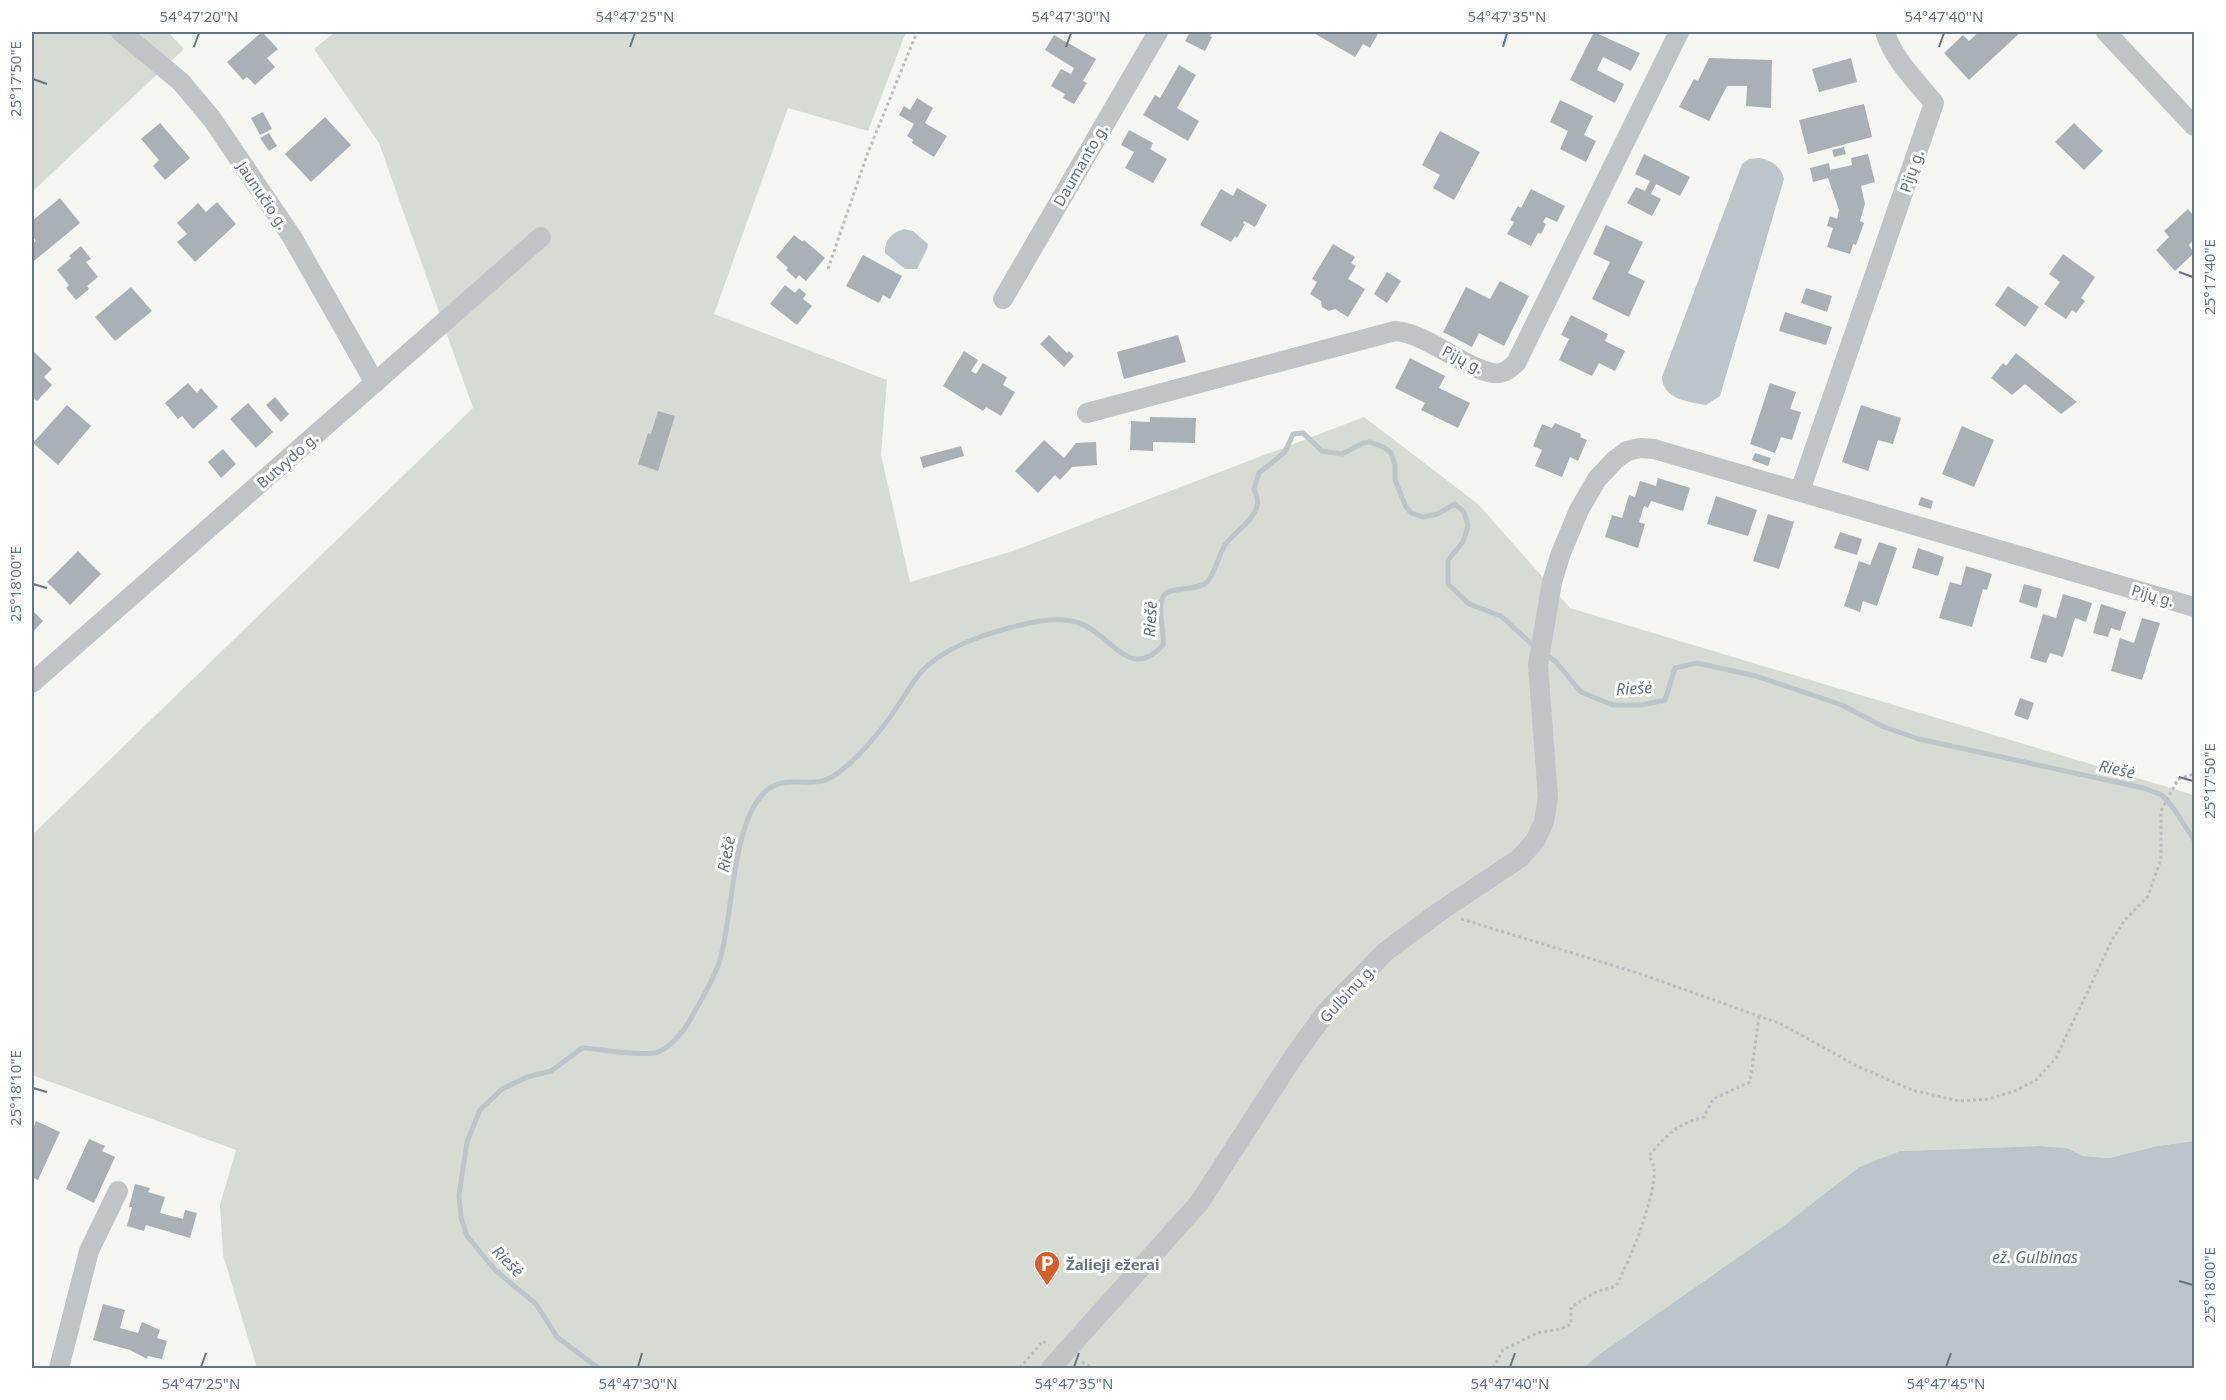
<svg xmlns="http://www.w3.org/2000/svg" width="2226" height="1400" viewBox="0 0 2226 1400" font-family="'Noto Sans',sans-serif">
  <style>
    .green { fill: #d6dcd3 }
    .water { fill: #bcc5ca }
    .lines { fill: none; stroke-linecap: round; stroke-linejoin: round }
    .stream { stroke: #bcc5ca; stroke-width: 5 }
    .building { fill: #a9b1b6 }
    .path { stroke: #babcbe; stroke-width: 3; stroke-dasharray: 3 3; stroke-linecap: butt }
    .minor { stroke: #c0c4c7; stroke-width: 20 }
    .ticks { fill: none; stroke: #657482; stroke-width: 2 }
    .labels { text-anchor: middle; dominant-baseline: central; stroke-width: 6; stroke-linejoin: round; paint-order: stroke }
    .street-label { font-size: 15px; fill: #657482; stroke: #fff }
    .poi-label { font-size: 15px; font-weight: bold; fill: #657482; stroke: #fff; text-anchor: start }
    .water-label { font-size: 16px; font-style: italic; fill: #61757f; stroke: #fff }
    .neatline { fill: none; stroke: #657482; stroke-width: 2 }
    .ticks-label { font-size: 15px; text-anchor: middle; fill: #657482 }
  </style>
  <rect width="100%" height="100%" fill="#f5f5f2"/>
  <g class="green">
    <polygon points="32,32 168,32 184,49 32,192"/>
    <polygon points="335,32 906,32 868,131 788,108 714,314 887,380 881,455 910,582 1013,551 1364,417 1478,504 1570,608 2194,795 2194,1141 2157,1146 2109,1158 2083,1156 2067,1148 2039,1146 1900,1151 1859,1167 1783,1226 1601,1353 1583,1368 257,1368 223,1255 220,1205 236,1150 32,1075 32,835 473,408 379,143 314,49"/>
  </g>
  <g class="water">
    <path d="M1760,158C1772,161 1781,166 1784,179L1720,396L1706,405C1688,402 1663,399 1662,377L1742,164L1749,159Z"/>
    <path d="M904,229L913,231L928,244L927,249L917,269H905L885,253C884,240 892,233 904,229Z"/>
    <polygon points="2194,1141 2194,1368 1583,1368 1601,1353 1783,1226 1859,1167 1900,1151 2039,1146 2067,1148 2083,1156 2109,1158 2157,1146"/>
  </g>
  <g class="lines">
    <g class="stream">
      <polyline points="1545,654 1556,662 1581,692 1613,705 1641,705 1665,700 1675,668 1697,663 1756,676 1842,705 1884,727 1919,739 2143,788 2162,795 2174,809 2194,840"/>
      <path d="M598,1368L557,1337L536,1304L496,1271L467,1236L461,1217L459,1195L467,1142L480,1110L502,1089L527,1077L551,1071L582,1048C605,1049 631,1056 654,1053C668,1051 684,1031 690,1020C700,1002 712,983 719,963C734,918 730,822 767,790C786,774 811,789 832,777C855,763 882,730 897,707C906,694 914,678 926,667C953,643 991,632 1025,624C1042,620 1062,617 1079,623C1110,633 1130,683 1163,645C1165,631 1156,609 1164,595C1171,586 1195,592 1207,582C1214,576 1219,554 1225,545C1234,532 1252,523 1257,506C1259,500 1256,494 1254,489L1259,473L1285,452L1293,434L1303,433L1322,451L1342,454L1363,443L1370,442L1385,448L1391,453L1395,465V480L1406,507L1411,513L1423,517L1437,514L1455,504L1464,512L1468,526L1463,542L1448,560V584L1469,604L1501,616L1535,647"/>
    </g>
  </g>
  <g class="building">
    <polygon points="262,32 278,49 267,58 275,67 255,85 247,77 243,80 227,62"/>
    <polygon points="1190,32 1213,32 1210,36 1212,37 1205,51 1185,41"/>
    <polygon points="1312,32 1379,32 1370,48 1363,44 1355,57"/>
    <polygon points="1594,32 1640,53 1631,71 1603,57 1597,70 1624,84 1615,103 1570,80"/>
    <polygon points="1979,32 2021,32 1969,80 1944,53 1963,35 1969,41"/>
    <polygon points="1054,35 1096,59 1083,81 1087,83 1074,104 1063,98 1065,94 1051,86 1061,69 1071,74 1074,68 1045,50"/>
    <polygon points="1709,58 1772,60 1771,108 1746,106 1747,86 1727,86 1709,121 1679,107 1694,79 1698,81"/>
    <polygon points="1851,58 1857,82 1819,92 1812,69"/>
    <polygon points="1179,65 1196,75 1177,108 1199,121 1188,141 1143,115 1155,95 1160,98"/>
    <polygon points="917,98 933,108 925,123 947,136 934,157 912,143 913,140 907,136 914,124 899,115 904,106 910,110"/>
    <polygon points="1560,100 1593,116 1584,135 1596,141 1586,162 1560,149 1568,131 1550,122"/>
    <polygon points="1864,104 1872,137 1808,154 1799,120"/>
    <polygon points="263,112 272,129 260,135 251,118"/>
    <polygon points="325,117 351,145 311,182 285,154"/>
    <polygon points="160,123 190,158 165,180 153,166 159,160 141,139"/>
    <polygon points="2074,123 2103,151 2084,170 2055,142"/>
    <polygon points="1129,130 1153,143 1150,149 1167,159 1153,183 1125,168 1134,152 1121,145"/>
    <polygon points="1440,131 1480,152 1454,200 1433,188 1440,175 1422,165"/>
    <polygon points="269,133 277,146 269,151 260,138"/>
    <polygon points="1844,147 1846,154 1834,157 1832,150"/>
    <polygon points="1644,154 1690,177 1680,196 1656,184 1651,194 1661,199 1652,216 1627,203 1636,187 1645,191 1650,181 1635,174"/>
    <polygon points="1868,154 1875,182 1861,186 1865,204 1860,221 1864,223 1856,245 1853,244 1850,254 1827,247 1833,228 1827,226 1830,216 1837,219 1839,210 1828,178 1813,182 1810,168 1829,163 1830,170 1852,165 1851,158"/>
    <polygon points="1237,188 1267,205 1255,227 1244,221 1243,223 1245,224 1237,238 1235,236 1231,242 1200,225 1221,189 1233,196"/>
    <polygon points="1531,189 1565,206 1557,222 1546,217 1543,222 1546,224 1541,234 1538,233 1531,246 1507,234 1514,222 1510,220 1518,206 1521,208"/>
    <polygon points="60,198 80,223 34,261 32,259 32,244 36,241 32,236 32,221"/>
    <polygon points="217,202 236,224 195,262 177,242 187,234 177,223 198,203 206,212"/>
    <polygon points="2188,209 2194,216 2194,239 2189,245 2194,253 2175,271 2156,250 2169,237 2164,231"/>
    <polygon points="1606,225 1643,242 1628,273 1645,281 1629,317 1592,299 1610,262 1593,254"/>
    <polygon points="794,235 803,242 804,240 825,258 806,281 799,275 796,279 786,270 788,268 776,257"/>
    <polygon points="1333,244 1355,257 1351,263 1356,266 1348,279 1365,289 1348,317 1335,309 1329,311 1322,307 1321,301 1310,294 1317,282 1312,279"/>
    <polygon points="81,246 91,259 86,262 98,277 87,286 89,289 76,300 66,288 69,285 57,270 71,258 69,256"/>
    <polygon points="2063,254 2095,277 2081,298 2085,301 2076,313 2072,310 2066,319 2044,304 2060,282 2049,274"/>
    <polygon points="863,255 902,276 890,299 883,295 879,303 846,286"/>
    <polygon points="1387,272 1401,281 1387,303 1374,294"/>
    <polygon points="1500,281 1529,296 1504,346 1479,333 1472,347 1443,332 1466,287 1490,299"/>
    <polygon points="785,285 795,293 799,288 806,294 803,299 812,306 797,325 770,304"/>
    <polygon points="2008,286 2039,307 2025,327 1995,305"/>
    <polygon points="131,287 152,311 115,341 95,317"/>
    <polygon points="1806,288 1832,296 1827,312 1801,303"/>
    <polygon points="1785,312 1832,327 1826,345 1779,331"/>
    <polygon points="1571,315 1608,334 1605,341 1625,351 1615,371 1599,363 1592,376 1559,360 1569,339 1561,335"/>
    <polygon points="1049,335 1067,353 1069,351 1074,356 1064,367 1040,344"/>
    <polygon points="1178,335 1186,362 1124,379 1117,352"/>
    <polygon points="32,350 52,369 44,377 52,385 37,401 32,396"/>
    <polygon points="964,351 978,360 971,371 976,374 983,363 1007,377 1003,385 1015,392 1001,416 986,407 983,411 943,386"/>
    <polygon points="2016,353 2077,402 2061,414 2025,384 2012,395 1991,378 2003,363 2006,366"/>
    <polygon points="1410,358 1445,376 1439,388 1470,403 1458,428 1421,410 1425,403 1395,388"/>
    <polygon points="188,383 197,393 201,388 218,407 193,429 182,416 178,419 165,403"/>
    <polygon points="1770,383 1796,392 1790,409 1801,412 1792,440 1781,437 1775,453 1750,444"/>
    <polygon points="275,397 289,414 281,422 266,405"/>
    <polygon points="248,403 273,432 256,448 230,419"/>
    <polygon points="67,405 91,426 58,465 33,443"/>
    <polygon points="1861,405 1901,418 1893,444 1878,440 1868,471 1842,462"/>
    <polygon points="658,411 675,416 658,471 638,464 648,433 651,434"/>
    <polygon points="1150,417 1196,418 1195,443 1153,442 1153,451 1130,450 1131,421 1150,422"/>
    <polygon points="1555,423 1581,434 1580,437 1587,440 1578,461 1570,457 1562,477 1535,466 1542,450 1533,446 1542,424 1552,428"/>
    <polygon points="1962,426 1994,440 1974,487 1942,474"/>
    <polygon points="1044,440 1064,458 1076,443 1096,442 1097,465 1072,467 1060,480 1055,475 1038,493 1015,471"/>
    <polygon points="961,446 964,456 923,468 920,457"/>
    <polygon points="223,449 236,464 221,478 208,462"/>
    <polygon points="1755,453 1771,458 1768,466 1752,460"/>
    <polygon points="1658,478 1690,488 1683,511 1651,501 1648,508 1644,506 1639,522 1645,524 1638,548 1605,537 1612,515 1622,518 1629,495 1635,497 1640,481 1656,486"/>
    <polygon points="1716,496 1757,510 1748,536 1707,524"/>
    <polygon points="1921,497 1933,501 1931,509 1918,505"/>
    <polygon points="1768,514 1794,522 1779,569 1753,561"/>
    <polygon points="1840,532 1862,539 1857,555 1834,548"/>
    <polygon points="1879,542 1897,548 1877,606 1863,601 1860,612 1844,606 1859,561 1870,565"/>
    <polygon points="1918,548 1944,557 1938,576 1912,568"/>
    <polygon points="78,551 101,574 70,605 47,582"/>
    <polygon points="1966,566 1992,574 1987,590 1983,589 1972,627 1939,618 1950,582 1961,585"/>
    <polygon points="2024,584 2042,589 2037,608 2019,602"/>
    <polygon points="2063,594 2092,603 2086,622 2075,618 2063,657 2050,653 2046,663 2030,658 2043,614 2056,618"/>
    <polygon points="2101,604 2126,612 2120,631 2111,628 2108,637 2093,633"/>
    <polygon points="32,610 43,621 32,633"/>
    <polygon points="2142,618 2160,623 2142,680 2111,671 2120,638 2134,643"/>
    <polygon points="2020,698 2034,703 2028,720 2014,715"/>
    <polygon points="36,1121 60,1132 38,1180 32,1177 32,1131"/>
    <polygon points="89,1139 105,1146 102,1151 115,1157 94,1203 66,1189"/>
    <polygon points="135,1184 150,1188 148,1192 165,1197 160,1213 183,1219 185,1210 197,1213 190,1238 146,1225 144,1231 127,1226 132,1207 129,1207"/>
    <polygon points="103,1304 125,1310 120,1328 138,1333 142,1322 160,1330 157,1338 167,1341 162,1359 148,1356 147,1359 130,1350 93,1340"/>
  </g>
  <g class="lines">
    <g class="path">
      <polyline points="828,269 867,155 917,32"/>
      <polyline points="1461,919 1641,974 1781,1024 1857,1066 1912,1090 1959,1101 1989,1099 2015,1091 2036,1080 2056,1058 2112,940 2124,921 2148,896 2161,859 2161,811 2178,779 2194,774"/>
      <polyline points="1082,1362 1092,1368"/>
      <polyline points="1020,1368 1043,1341 1049,1345"/>
      <path d="M1493,1368L1503,1350L1537,1333L1561,1329L1571,1324V1307L1596,1292L1616,1286C1630,1260 1656,1197 1654,1169C1654,1165 1651,1160 1649,1156C1666,1135 1677,1124 1704,1117L1713,1099L1750,1082L1759,1017"/>
    </g>
    <g class="minor">
      <polyline points="121,32 181,82 212,119 292,237 375,383"/>
      <polyline points="2106,32 2194,126"/>
      <polyline points="1003,299 1158,32"/>
      <path d="M1087,413L1395,331C1429,333 1475,377 1500,373C1507,372 1511,367 1516,363L1679,32"/>
      <path d="M1800,491L1934,103C1916,81 1893,59 1885,32"/>
      <polyline points="32,683 541,237"/>
      <polyline points="59,1368 89,1251 118,1191"/>
      <polyline points="1051,1368 1199,1203 1294,1056 1326,1012 1385,952 1439,912 1520,858 1535,841 1544,822 1548,798 1538,665 1552,582 1561,553 1579,510 1597,479 1615,460 1627,451 1640,448 1654,449 2194,607"/>
    </g>
  </g>
  <path class="ticks" d="M194,47L199,33M630,47L635,33M1066,47L1071,33M1503,47L1507,33M1939,47L1944,33M33,79L47,84M2179,272L2193,277M33,584L47,588M2179,777L2193,781M33,1088L47,1092M2179,1281L2193,1285M201,1367L206,1353M638,1367L642,1353M1074,1367L1079,1353M1510,1367L1515,1353M1946,1367L1951,1353"/>
  <defs>
    <symbol id="parking-pin" viewBox="-11 -11 22 30"><path d="M0 17L-7.5 6A9.5 9.5 0 1 1 7.5 6Z" fill="#dc5b2a" stroke="#fff"/><path d="M-3.5-5.5H1a3.5 3.5 0 0 1 0 7H-1V5.5H-3.5ZM-1-3.4V-.6H.8a1.4 1.4 0 0 0 0-2.8Z" fill="#fff"/></symbol>
  </defs>
  <g fill-rule="evenodd">
    <use href="#parking-pin" x="1032" y="1249" width="30" height="40"/>
  </g>
  <g class="labels">
    <g class="street-label">
      <text transform="translate(1080 165) rotate(-60)">Daumanto g.</text>
      <text transform="translate(1911 171) rotate(-71)">Pijų g.</text>
      <text transform="translate(263 195) rotate(56)">Jaunučio g.</text>
      <text transform="translate(1463 359) rotate(27)">Pijų g.</text>
      <text transform="translate(287 460) rotate(-41)">Butvydo g.</text>
      <text transform="translate(2153 595) rotate(16)">Pijų g.</text>
      <text transform="translate(1347 993) rotate(-47)">Gulbinų g.</text>
    </g>
    <g class="poi-label">
      <text x="1066" y="1264">Žalieji ežerai</text>
    </g>
    <g class="water-label">
      <text transform="translate(1150 619) rotate(-87)">Riešė</text>
      <text transform="translate(1634 688) rotate(-3)">Riešė</text>
      <text transform="translate(2117 769) rotate(12)">Riešė</text>
      <text transform="translate(726 854) rotate(-79)">Riešė</text>
      <text x="2035" y="1257">ež. Gulbinas</text>
      <text transform="translate(508 1261) rotate(45)">Riešė</text>
    </g>
  </g>
  <rect width="2226" height="1400" fill="none" stroke="#ffffff" stroke-width="66"/>
  <rect x="33" y="33" width="2160" height="1334" class="neatline"/>
  <g class="ticks-label">
    <text x="199" y="22">54°47'20"N</text>
    <text x="635" y="22">54°47'25"N</text>
    <text x="1071" y="22">54°47'30"N</text>
    <text x="1507" y="22">54°47'35"N</text>
    <text x="1944" y="22">54°47'40"N</text>
    <text transform="translate(16 79) rotate(-90)" y="5">25°17'50"E</text>
    <text transform="translate(2210 277) rotate(-90)" y="5">25°17'40"E</text>
    <text transform="translate(16 584) rotate(-90)" y="5">25°18'00"E</text>
    <text transform="translate(2210 781) rotate(-90)" y="5">25°17'50"E</text>
    <text transform="translate(16 1088) rotate(-90)" y="5">25°18'10"E</text>
    <text transform="translate(2210 1285) rotate(-90)" y="5">25°18'00"E</text>
    <text x="201" y="1389">54°47'25"N</text>
    <text x="638" y="1389">54°47'30"N</text>
    <text x="1074" y="1389">54°47'35"N</text>
    <text x="1510" y="1389">54°47'40"N</text>
    <text x="1946" y="1389">54°47'45"N</text>
  </g>
</svg>
